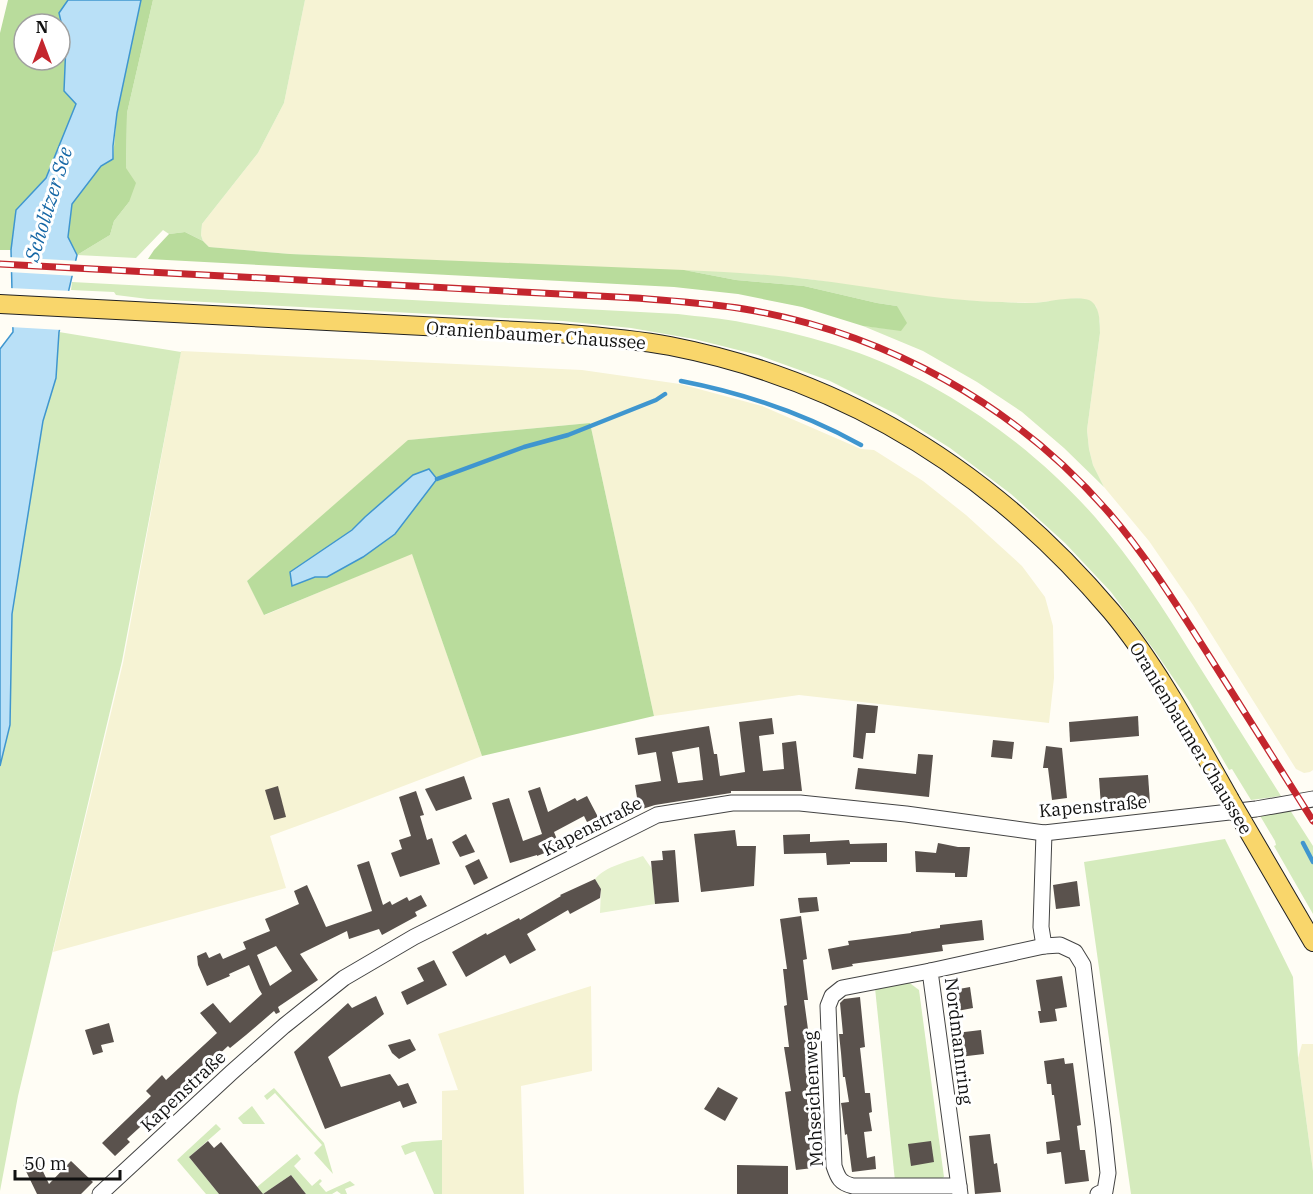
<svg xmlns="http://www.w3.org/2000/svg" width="1313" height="1194" viewBox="0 0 1313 1194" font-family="'IBM Plex Serif',serif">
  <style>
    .farmland { fill: #f6f3d4 }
    .green { fill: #d5ebbd }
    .forest { fill: #b9dc9c; fill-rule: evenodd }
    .pitch { fill: #e6f2cf }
    .water { fill: #b9e0f7; stroke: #3f96cf; stroke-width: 1.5 }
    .pier { fill: #fffdf5 }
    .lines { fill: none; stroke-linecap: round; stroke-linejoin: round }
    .stream { stroke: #3f96cf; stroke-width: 4.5 }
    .building { fill: #5a524d; fill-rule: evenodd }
    .minor-casing { stroke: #444; stroke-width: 17 }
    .major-casing { stroke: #222; stroke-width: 20 }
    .minor { stroke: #fff; stroke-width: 15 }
    .major { stroke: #f9d66b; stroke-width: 18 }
    .rail-casing { stroke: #c4262e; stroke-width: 7 }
    .rail { stroke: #fff; stroke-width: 4.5; stroke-dasharray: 14; stroke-linecap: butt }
    .major-bridge-casing { stroke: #222; stroke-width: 20; stroke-linecap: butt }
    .major-bridge { stroke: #f9d66b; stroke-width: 18 }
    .labels { text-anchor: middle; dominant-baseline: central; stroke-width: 6; stroke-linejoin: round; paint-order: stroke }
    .street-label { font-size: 18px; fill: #111; stroke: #fff }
    .water-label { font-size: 20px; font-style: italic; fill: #1768a6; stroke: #fff }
  </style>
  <rect width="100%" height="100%" fill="#fffdf5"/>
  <g class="farmland">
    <polygon points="305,0 1313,0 1313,770 1310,772 1304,773 1296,769 1193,605 1149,541 1104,487 1093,465 1089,449 1087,430 1100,333 1100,322 1096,306 1079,298 1034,303 987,302 931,298 808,279 752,274 290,254 209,247 203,241 201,235 202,224 258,153 284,103"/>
    <polygon points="181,351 582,370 680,384 762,406 861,449 874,450 923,481 966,515 1022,566 1045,597 1053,626 1054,678 1049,723 799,695 654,716 590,423 409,440 247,581 265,615 412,553 482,756 338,811 270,836 286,888 53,952 123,663"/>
    <polygon points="591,986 592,1071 521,1086 524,1194 442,1194 442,1091 458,1090 438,1034"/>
    <polygon points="1302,1044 1313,1044 1313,1171 1298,1058"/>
  </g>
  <g class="green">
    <polygon points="153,0 305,0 284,103 258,153 202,224 201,235 203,241 185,232 169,234 163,230 136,258 77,255 110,235 114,221 129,202 126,168 127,113"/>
    <path d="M684,270C725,272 766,274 807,279C873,286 935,301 1002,302C1013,303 1024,303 1034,303C1049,302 1075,295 1089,300C1100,305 1100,322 1100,333L1087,430L1089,449L1093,465L1104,487L1064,448L1022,412L977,382L923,351L863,326L901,330L897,306L877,303L804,286L736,280Z"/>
    <path d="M72,282L678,314C700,317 723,318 745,323C783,330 822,340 859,353C948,386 1032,446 1095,517C1133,561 1164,609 1194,658C1223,704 1252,750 1281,796L1251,800L1232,769L1229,770L1189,701L1154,650L1111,592L1065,543L1011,494L950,448L896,414L830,381L758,355L694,339L631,328L563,321L148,299L116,295L114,292L71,290Z"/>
    <polygon points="59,332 181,352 122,661 18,1096 0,1191 0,766 10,725 12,614 43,421 56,378"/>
    <polygon points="1290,810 1313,846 1313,914 1274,846 1276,845 1275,841 1259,814"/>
    <polygon points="1225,839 1293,977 1298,1058 1313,1171 1313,1194 1131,1194 1084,862"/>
    <polygon points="907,981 919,990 944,1177 941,1179 895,1181 875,988"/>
    <polygon points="274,1088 324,1143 333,1174 314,1153 322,1145 275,1093 267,1100 264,1096"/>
    <polygon points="252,1106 265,1124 243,1124 238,1118"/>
    <polygon points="216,1124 221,1129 189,1157 219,1194 206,1194 177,1160"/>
    <polygon points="442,1140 442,1194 434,1194 415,1151 405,1155 401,1146 412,1142"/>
    <polygon points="297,1154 301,1159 294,1166 312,1186 320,1179 322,1181 319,1184 326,1192 350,1181 355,1185 345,1189 347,1194 341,1194 337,1191 332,1194 306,1194 291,1175 263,1194 251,1192"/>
  </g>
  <g class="forest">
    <path d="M8,0H68L59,13L66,43L64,90L76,104L46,178L16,210L11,250H0V33ZM24,24H60V60H24Z"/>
    <polygon points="141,0 153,0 127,113 126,168 136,183 129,202 114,221 110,235 77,255 68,237 72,204 101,166 113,158 117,113"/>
    <polygon points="185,232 203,241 209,247 290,254 684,270 736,280 804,286 877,303 897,306 907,323 901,331 863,326 802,307 738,294 674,287 148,259 154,250 169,234"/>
    <polygon points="590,423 654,716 482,756 412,554 264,615 247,581 408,440"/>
  </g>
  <path class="pitch" d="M643,856L652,869L655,904L600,913L601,889L595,879C606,866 627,862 643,856Z"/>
  <g class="water">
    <polygon points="68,0 141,0 117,113 113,146 113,159 101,166 72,204 68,237 77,255 59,332 56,378 43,421 12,614 10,725 0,766 0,349 13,332 11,250 16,210 46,178 76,104 64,91 66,43 59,13"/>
    <polygon points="429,469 437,479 395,534 363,557 327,577 315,577 292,586 290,572 352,530 365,517 413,475"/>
  </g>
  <g class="pier">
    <polygon points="8,257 79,261 76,276 9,272"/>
    <polygon points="9,288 72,291 62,330 10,327"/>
  </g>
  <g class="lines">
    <g class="stream">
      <path d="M681,381C743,393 805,414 861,445"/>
      <polyline points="437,479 524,447 568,435 656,400 665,394"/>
      <polyline points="1303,843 1313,862"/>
    </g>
  </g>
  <g class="building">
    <polygon points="857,704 878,706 875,733 866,733 863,759 853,757"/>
    <polygon points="1138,716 1139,736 1070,742 1069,722"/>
    <path d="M772,718L774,734L759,736L763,771L784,769L782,743L796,741L802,791H731V793L655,805L639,810L635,785L661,781L656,752L638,755L635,738L709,726L714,754H717L720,776L745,772L739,722ZM699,747L703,780L678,783L672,752Z"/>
    <polygon points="993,740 1014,742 1012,759 991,757"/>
    <polygon points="1046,746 1062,748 1067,798 1052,800 1048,768 1043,768"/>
    <polygon points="918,754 933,755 929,797 855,789 858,768 916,774"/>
    <polygon points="1148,775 1150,803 1101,806 1099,778"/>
    <polygon points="464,776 472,799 436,811 425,789"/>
    <polygon points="278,786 286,817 274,820 265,790"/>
    <polygon points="540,787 548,812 575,798 577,801 587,796 598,817 587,822 584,816 554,832 560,847 537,856 537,855 510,863 492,803 509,798 523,841 542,834 528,791"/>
    <polygon points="416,791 424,815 420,816 427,840 432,838 440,864 400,877 391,853 402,849 399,840 411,836 399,797"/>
    <polygon points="735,830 737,846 756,846 754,886 701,892 694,834"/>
    <polygon points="466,834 475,852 460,857 452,842"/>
    <polygon points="810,834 810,842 849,840 850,844 887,843 887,862 850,862 850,864 827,865 826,853 784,854 783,835"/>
    <polygon points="938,843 958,847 970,847 967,877 955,877 955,873 916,872 915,851 936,853"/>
    <polygon points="675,850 679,902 655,904 651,861 663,860 662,851"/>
    <polygon points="479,859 488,878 474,885 465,866"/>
    <path d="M369,861L383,905L390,901L392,905L407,897L409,901L421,895L427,906L415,912L417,916L382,935L379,929L349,939L347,931L300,954L318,980L278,1007L280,1012L276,1014L274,1011L246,1035L230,1048L228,1046L199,1073L197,1072L162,1107L127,1139L130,1142L115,1156L102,1143L151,1096L146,1091L162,1075L166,1080L217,1033L200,1013L213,1003L230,1023L262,994L259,989L249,965L229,974L230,976L207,986L198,965L197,956L206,952L209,958L220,953L223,959L246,949L243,942L270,931L265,919L299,904L294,891L307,885L326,927L372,911L357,865ZM276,946L292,971L270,986L257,955Z"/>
    <polygon points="595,879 601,889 600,898 570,914 568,910 527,934 536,950 510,964 505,955 466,977 452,952 486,933 487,935 519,918 520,920 561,896 560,895"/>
    <polygon points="1077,881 1080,906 1056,909 1053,885"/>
    <polygon points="817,897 819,911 800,913 798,898"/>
    <polygon points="801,916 807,959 803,960 808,1000 804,1000 810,1044 806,1044 811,1087 806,1088 813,1146 810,1146 813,1168 796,1170 785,1092 791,1091 784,1047 789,1047 784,1006 787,1005 783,969 787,969 780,919"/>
    <polygon points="982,920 984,940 942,945 943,951 852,964 853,966 832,970 828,949 849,945 848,941 911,933 911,932 940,928 940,925"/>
    <polygon points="434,960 447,985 407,1005 401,992 424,981 417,968"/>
    <polygon points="1062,976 1067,1007 1055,1009 1057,1021 1040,1023 1038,1011 1041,1011 1036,980"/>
    <polygon points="970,987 973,1008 952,1012 948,991"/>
    <polygon points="376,996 384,1014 328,1057 341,1087 390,1074 398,1086 408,1083 417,1103 403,1108 400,1101 325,1129 294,1052 348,1003 352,1008"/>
    <polygon points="860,997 865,1047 860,1048 865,1093 870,1093 872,1112 869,1113 872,1131 864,1132 867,1158 875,1156 876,1169 852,1172 847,1134 845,1135 842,1109 841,1103 849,1102 845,1077 843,1077 841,1053 839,1034 843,1034 840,1003 844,999"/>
    <polygon points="109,1023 114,1042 101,1045 103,1052 93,1055 85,1030"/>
    <polygon points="981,1030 984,1054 959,1057 956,1033"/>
    <polygon points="410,1039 416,1050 399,1059 392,1053 388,1045"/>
    <polygon points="1064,1058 1065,1064 1073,1063 1081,1125 1077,1126 1080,1150 1085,1150 1089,1181 1065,1184 1061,1152 1047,1154 1046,1142 1060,1140 1054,1095 1052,1095 1051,1084 1047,1084 1044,1061"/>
    <polygon points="718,1087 738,1098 725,1121 704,1109"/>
    <polygon points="990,1134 994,1164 997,1163 1001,1192 975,1194 969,1136"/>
    <polygon points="208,1141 214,1148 221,1142 263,1194 219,1194 189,1157"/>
    <polygon points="931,1141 934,1162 911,1166 908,1144"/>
    <polygon points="37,1159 49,1184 71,1161 93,1182 81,1194 37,1194 23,1165"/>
    <polygon points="737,1165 788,1166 788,1194 737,1194"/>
    <polygon points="291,1175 306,1194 263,1194"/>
  </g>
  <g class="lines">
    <defs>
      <g id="minor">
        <polyline points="1044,946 1041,927 1044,833"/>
        <path d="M930,971L842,988L832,996L828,1006L834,1166C838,1178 840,1183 853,1186H959"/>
        <polyline points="100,1194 232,1072 284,1026 344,978 414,937 657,815 732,803 800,803 906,814 1044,833 1256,809 1313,799"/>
        <polyline points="960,1194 930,971 1044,946 1060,945 1075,952 1083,965 1103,1126 1108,1173 1105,1191 1098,1194"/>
      </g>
      <g id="major">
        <path d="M0,304L558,333C595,336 633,339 670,346C849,381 993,472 1111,611C1157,666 1194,736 1229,798"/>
        <polyline points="1243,822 1313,942"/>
      </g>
    </defs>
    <use href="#minor" class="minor-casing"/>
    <use href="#major" class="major-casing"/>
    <use href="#minor" class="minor"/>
    <use href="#major" class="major"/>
    <defs>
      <path id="rail" d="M0,264L636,298C672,301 708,303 744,309C886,333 1016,405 1110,514C1148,558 1179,609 1211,659C1245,713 1279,767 1313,821"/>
    </defs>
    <use href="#rail" class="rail-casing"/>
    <use href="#rail" class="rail"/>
    <defs>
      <polyline id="major-bridge" points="1229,798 1243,822"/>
    </defs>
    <use href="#major-bridge" class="major-bridge-casing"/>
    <use href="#major-bridge" class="major-bridge"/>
  </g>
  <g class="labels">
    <g class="street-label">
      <text transform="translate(536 335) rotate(4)">Oranienbaumer Chaussee</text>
      <text transform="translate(1191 738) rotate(59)">Oranienbaumer Chaussee</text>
      <text transform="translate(1093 806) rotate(-5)">Kapenstraße</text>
      <text transform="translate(592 826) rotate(-27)">Kapenstraße</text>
      <text transform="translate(959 1041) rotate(83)">Nordmannring</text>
      <text transform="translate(183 1091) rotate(-43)">Kapenstraße</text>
      <text transform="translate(813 1099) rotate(-93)">Mohseichenweg</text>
    </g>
    <g class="water-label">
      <text transform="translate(48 204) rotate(-73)">Scholitzer See</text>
    </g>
  </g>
  <g transform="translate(42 42)"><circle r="28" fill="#ffffff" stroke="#a0a0a0" stroke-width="1.5"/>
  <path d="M0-4.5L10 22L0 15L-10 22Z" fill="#c4262e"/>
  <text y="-9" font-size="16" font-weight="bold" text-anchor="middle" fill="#111111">N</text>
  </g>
  <path d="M15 1170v9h105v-9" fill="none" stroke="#111111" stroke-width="3"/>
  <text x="24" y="1170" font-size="18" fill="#111111" stroke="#ffffff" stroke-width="4.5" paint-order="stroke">50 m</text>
</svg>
